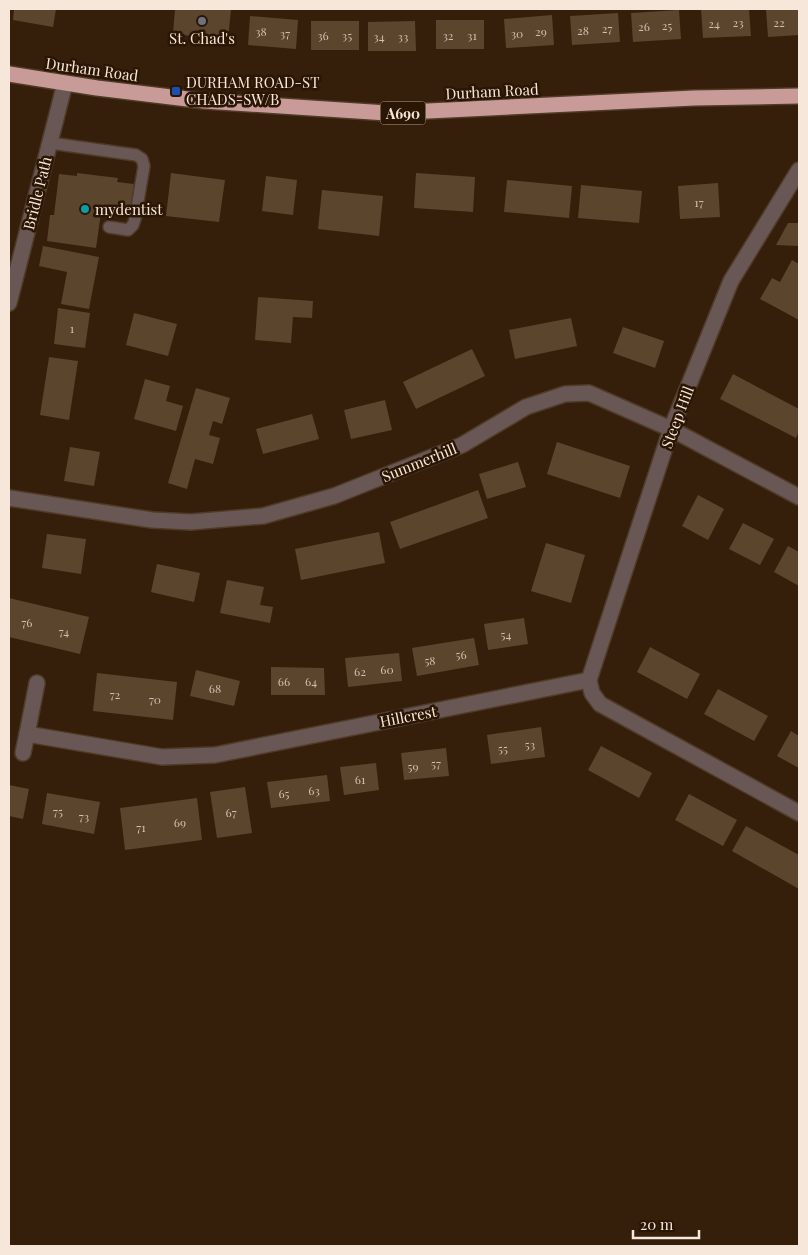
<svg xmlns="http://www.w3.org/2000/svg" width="808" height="1255" viewBox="0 0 808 1255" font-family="'Playfair Display',serif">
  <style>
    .building { fill: #5b452d }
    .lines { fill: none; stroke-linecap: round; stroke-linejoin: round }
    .lane-casing { stroke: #503b28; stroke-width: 14 }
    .street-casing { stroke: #503b28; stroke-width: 18 }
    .highway-casing { stroke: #503b28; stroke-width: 18 }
    .lane { stroke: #695755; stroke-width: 11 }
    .street { stroke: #695755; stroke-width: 15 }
    .highway { stroke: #c89b98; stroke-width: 15 }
    .worship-dot { fill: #6b7280; stroke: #2b1503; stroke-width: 2 }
    .transit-dot { fill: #1a4fb4; stroke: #2b1503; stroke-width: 2 }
    .culture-dot { fill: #0f9aa8; stroke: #2b1503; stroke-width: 2 }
    .labels { text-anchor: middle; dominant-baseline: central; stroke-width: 5; stroke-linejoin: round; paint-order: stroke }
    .number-label { font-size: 12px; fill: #d0beb0 }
    .shield { fill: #2b1503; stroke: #baa89a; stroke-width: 1 }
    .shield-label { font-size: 14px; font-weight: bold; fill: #f7e7db }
    .poi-label { font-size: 15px; fill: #f7e7db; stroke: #2b1503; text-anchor: start }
    .street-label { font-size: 15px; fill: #f7e7db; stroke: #2b1503 }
  </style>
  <rect width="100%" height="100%" fill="#351f0b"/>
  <g class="building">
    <polygon points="14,9 56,9 53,27 13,20"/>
    <polygon points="175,9 231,9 228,40 173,34"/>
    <polygon points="701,9 749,9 751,36 703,38"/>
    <polygon points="766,9 799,9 799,35 768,37"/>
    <polygon points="679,10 681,39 633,42 631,13"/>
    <polygon points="618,13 620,42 572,45 570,16"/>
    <polygon points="552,15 554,45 506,48 504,19"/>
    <polygon points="250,16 298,20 296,49 248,45"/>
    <rect x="436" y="20" width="48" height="29"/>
    <rect x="311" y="21" width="48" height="29"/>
    <polygon points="415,21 416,51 368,51 368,22"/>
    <polygon points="77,173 118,178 117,182 134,184 130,211 114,208 113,215 101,213 96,248 47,241 50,215 54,215 59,174 77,176"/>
    <polygon points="171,173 225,180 219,222 166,216"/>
    <polygon points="416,173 475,177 473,212 414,208"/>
    <polygon points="266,176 297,180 293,215 262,211"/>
    <polygon points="507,180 572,186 569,218 504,212"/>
    <polygon points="718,183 720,217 680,219 678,186"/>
    <polygon points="581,185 642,191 639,223 578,218"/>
    <polygon points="322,190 383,196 379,236 318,229"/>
    <polygon points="788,223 799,223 799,246 776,245"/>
    <polygon points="43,246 99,257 89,309 61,304 67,272 39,266"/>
    <polygon points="792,260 799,264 799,320 760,299 772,278 780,282"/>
    <polygon points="258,297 313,301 312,318 293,317 291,343 255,340"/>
    <polygon points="58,308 90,313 85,348 54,344"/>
    <polygon points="134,313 177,324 168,356 126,345"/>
    <polygon points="571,318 577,346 515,359 509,330"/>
    <polygon points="623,327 664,341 655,368 613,353"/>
    <polygon points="472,349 485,376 416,409 403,382"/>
    <polygon points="49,357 78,361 69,420 40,415"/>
    <polygon points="733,374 799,409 799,431 796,438 720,399"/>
    <polygon points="145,379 170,386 166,401 183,406 176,431 134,419"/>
    <polygon points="196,388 230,398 222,424 213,421 209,435 220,438 213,464 195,459 187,489 168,483"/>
    <polygon points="385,400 392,430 351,439 344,410"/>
    <polygon points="312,414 319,439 263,454 256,429"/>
    <polygon points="557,442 630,466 620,498 547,474"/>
    <polygon points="70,447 100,452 94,486 64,481"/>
    <polygon points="518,462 526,487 487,499 479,474"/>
    <polygon points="478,490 488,518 400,549 390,522"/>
    <polygon points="698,495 724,509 708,540 682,526"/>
    <polygon points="743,523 774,539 760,565 729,549"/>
    <polygon points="379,532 385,563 301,580 295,549"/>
    <polygon points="47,534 86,539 81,574 42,568"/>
    <polygon points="546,543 585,555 571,603 531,591"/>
    <polygon points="788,546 799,552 799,586 774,572"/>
    <polygon points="157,564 200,573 194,602 151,592"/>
    <polygon points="227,580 264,587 260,605 273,607 270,623 220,613"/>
    <polygon points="9,598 89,617 80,654 9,637"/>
    <polygon points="524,618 528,644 488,650 484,624"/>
    <polygon points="474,638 479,665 417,676 412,648"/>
    <polygon points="650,647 700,674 687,699 637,672"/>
    <polygon points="399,653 402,681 348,687 345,658"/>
    <polygon points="271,667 324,668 325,695 271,695"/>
    <polygon points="196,670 240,681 234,706 190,696"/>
    <polygon points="97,673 177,682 173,720 93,711"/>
    <polygon points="718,689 768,716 754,741 704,714"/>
    <polygon points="541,727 545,757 491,764 487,735"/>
    <polygon points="791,731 799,736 799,768 777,756"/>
    <polygon points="601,746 652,773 639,798 588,770"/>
    <polygon points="446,748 449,776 404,780 401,753"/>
    <polygon points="376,763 379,790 344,795 340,767"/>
    <polygon points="327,775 330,801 271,808 267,782"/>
    <polygon points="9,785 29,789 23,819 9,816"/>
    <polygon points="245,787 252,833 217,838 210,792"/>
    <polygon points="47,793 100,802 94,834 42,824"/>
    <polygon points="689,794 737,820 723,846 675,820"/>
    <polygon points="197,798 202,840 125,850 120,808"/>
    <polygon points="746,826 799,855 799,889 732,851"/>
  </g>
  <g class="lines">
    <defs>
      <polyline id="lane" points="50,143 136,155 142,159 144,166 135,219 133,225 128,230 109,227"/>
      <g id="street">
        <polyline points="9,303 65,83"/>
        <polyline points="9,498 152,520 191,522 263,516 334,496 462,445 526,407 565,394 589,393 671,429 799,497"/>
        <polyline points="589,680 671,429 731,281 799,170"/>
        <polyline points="37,683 27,734 162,757 215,755 589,680 592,693 600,704 799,813"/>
        <polyline points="23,753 27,734"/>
      </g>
      <polyline id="highway" points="9,74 97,88 204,101 387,113 694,98 799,96"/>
    </defs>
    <use href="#lane" class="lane-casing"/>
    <use href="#street" class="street-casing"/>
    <use href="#highway" class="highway-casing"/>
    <use href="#lane" class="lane"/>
    <use href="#street" class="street"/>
    <use href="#highway" class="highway"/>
  </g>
  <circle class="worship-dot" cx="202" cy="21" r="5"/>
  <rect class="transit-dot" x="171" y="86" width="10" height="10" rx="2.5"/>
  <circle class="culture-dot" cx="85" cy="209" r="5"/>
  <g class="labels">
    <g class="number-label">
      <text x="738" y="22">23</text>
      <text x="779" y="22">22</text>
      <text x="714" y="23">24</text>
      <text x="667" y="25">25</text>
      <text x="644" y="26">26</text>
      <text x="607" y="28">27</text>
      <text x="583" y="30">28</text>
      <text x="261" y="31">38</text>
      <text x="541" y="31">29</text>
      <text x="285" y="33">37</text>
      <text x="517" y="33">30</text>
      <text x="323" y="35">36</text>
      <text x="347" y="35">35</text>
      <text x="448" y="35">32</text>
      <text x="472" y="35">31</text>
      <text x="379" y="36">34</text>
      <text x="403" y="36">33</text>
      <text x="699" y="202">17</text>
      <text x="72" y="328">1</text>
      <text x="27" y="622">76</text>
      <text x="64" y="631">74</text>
      <text x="506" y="634">54</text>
      <text x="461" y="654">56</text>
      <text x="430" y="660">58</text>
      <text x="387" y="669">60</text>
      <text x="360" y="671">62</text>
      <text x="284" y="681">66</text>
      <text x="311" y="681">64</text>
      <text x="215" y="688">68</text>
      <text x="115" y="694">72</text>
      <text x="155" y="699">70</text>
      <text x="530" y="744">53</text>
      <text x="503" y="748">55</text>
      <text x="436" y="763">57</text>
      <text x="413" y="766">59</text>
      <text x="360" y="779">61</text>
      <text x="314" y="790">63</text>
      <text x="284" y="793">65</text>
      <text x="58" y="811">75</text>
      <text x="231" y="812">67</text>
      <text x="84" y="816">73</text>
      <text x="180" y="822">69</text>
      <text x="141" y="827">71</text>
    </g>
    <rect class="shield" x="380.5" y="101.5" width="45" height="23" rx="4"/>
    <g class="shield-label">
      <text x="403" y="113">A690</text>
    </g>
    <g class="poi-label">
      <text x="202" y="38" text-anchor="middle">St. Chad's</text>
      <text x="186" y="82">DURHAM ROAD-ST<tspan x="186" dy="17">CHADS-SW/B</tspan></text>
      <text x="95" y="209">mydentist</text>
    </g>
    <g class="street-label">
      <text transform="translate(92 69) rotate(8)">Durham Road</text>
      <text transform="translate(492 91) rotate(-3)">Durham Road</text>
      <text transform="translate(37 193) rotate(-76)">Bridle Path</text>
      <text transform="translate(677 417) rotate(-69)">Steep Hill</text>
      <text transform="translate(419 462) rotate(-22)">Summerhill</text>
      <text transform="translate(408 716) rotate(-11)">Hillcrest</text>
    </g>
  </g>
  <rect width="808" height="1255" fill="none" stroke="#f7e7db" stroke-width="20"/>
  <path d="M633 1230v8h66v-8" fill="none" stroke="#f7e7db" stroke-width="2.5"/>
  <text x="640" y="1230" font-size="15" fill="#f7e7db" stroke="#2b1503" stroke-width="4" paint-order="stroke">20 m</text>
</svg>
